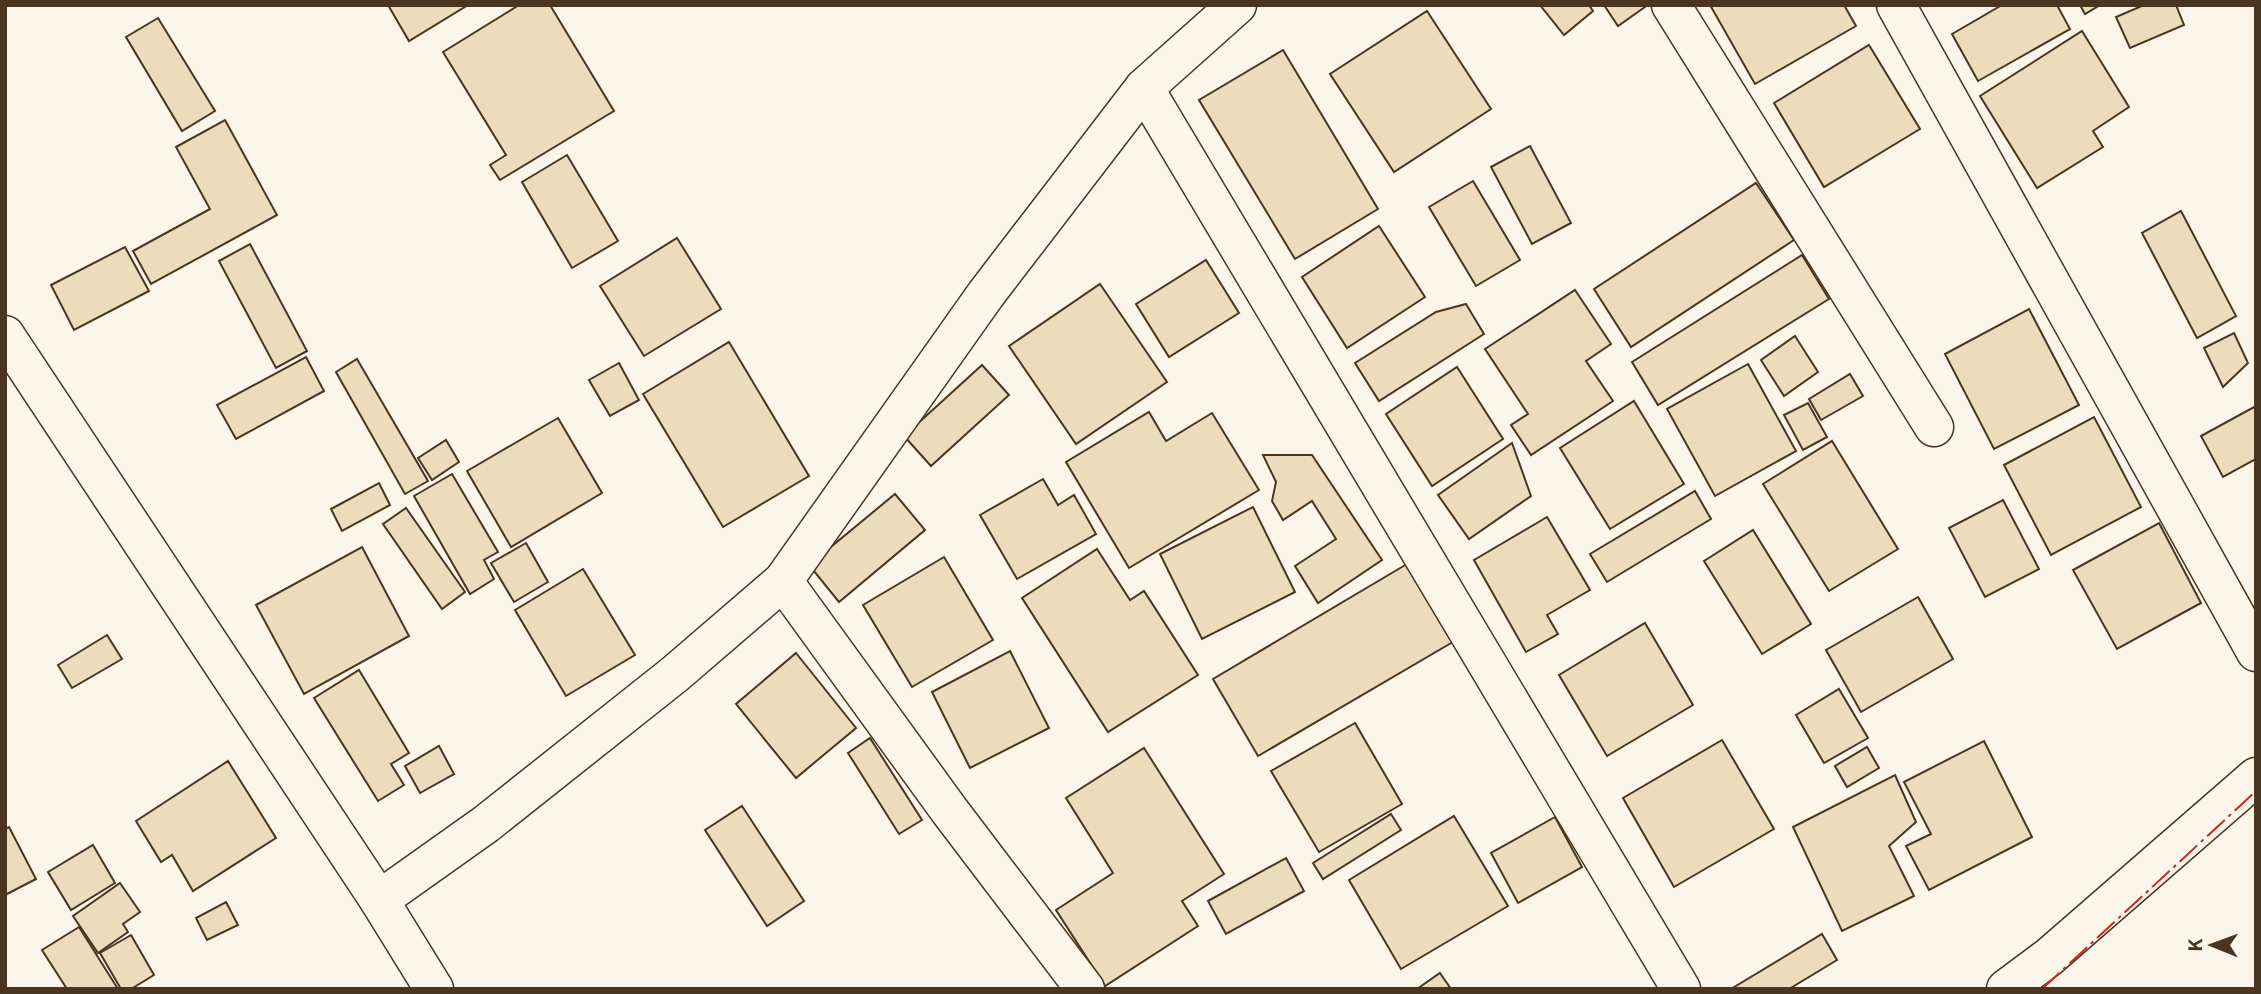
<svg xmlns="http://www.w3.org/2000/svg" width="2261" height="994" viewBox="0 0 2261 994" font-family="'Public Sans',sans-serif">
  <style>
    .building { fill: #ecdcbc; stroke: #4a3520; stroke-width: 2 }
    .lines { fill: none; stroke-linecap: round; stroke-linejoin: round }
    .minor-casing { stroke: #4a3520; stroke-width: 41 }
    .minor { stroke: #fbf6e9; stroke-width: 38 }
    .power { stroke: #c62828; stroke-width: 2; stroke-dasharray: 24 5 3.5 5; stroke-linecap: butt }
  </style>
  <rect width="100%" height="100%" fill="#fbf6e9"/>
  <g class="building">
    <polygon points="388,5 468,5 409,41"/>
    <polygon points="519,5 550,5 614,111 500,180 490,165 506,155 443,52"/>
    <polygon points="1540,5 1589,5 1593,11 1564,35"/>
    <polygon points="1604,5 1644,5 1645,7 1618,26"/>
    <polygon points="1710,5 1844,5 1856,26 1755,84"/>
    <polygon points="2002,5 2057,5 2070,29 1978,81 1952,34"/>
    <polygon points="2080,5 2100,5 2085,14"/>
    <polygon points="2144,5 2176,5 2184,25 2130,48 2116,17"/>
    <polygon points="1427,11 1491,109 1394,172 1330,74"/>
    <polygon points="158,18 215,111 182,131 126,37"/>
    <polygon points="2082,31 2129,107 2093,131 2103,147 2037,188 1980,96"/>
    <polygon points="1869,45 1920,129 1824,187 1774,103"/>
    <polygon points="1283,50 1378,209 1295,259 1199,100"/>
    <polygon points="225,120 277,215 151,284 133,251 210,209 176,147"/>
    <polygon points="1530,146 1571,223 1532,244 1491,167"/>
    <polygon points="567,155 618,241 572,268 522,182"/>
    <polygon points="1473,181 1520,260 1476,286 1429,207"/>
    <polygon points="1756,183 1794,240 1631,347 1594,289"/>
    <polygon points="2181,211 2236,316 2197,338 2142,233"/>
    <polygon points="1379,226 1425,297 1347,348 1302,277"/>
    <polygon points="677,238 721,309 644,356 600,286"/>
    <polygon points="250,244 307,351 276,368 219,261"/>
    <polygon points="125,247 149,291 74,330 51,285"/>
    <polygon points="1802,255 1829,299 1658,405 1632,362"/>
    <polygon points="1206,260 1239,313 1169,357 1136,304"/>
    <polygon points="1100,284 1167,382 1076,444 1009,346"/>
    <polygon points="1575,290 1611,344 1586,361 1613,401 1531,455 1511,425 1528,414 1485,349"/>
    <polygon points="1466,304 1484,334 1379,401 1355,363 1436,312"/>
    <polygon points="2029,309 2079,405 1994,449 1945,354"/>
    <polygon points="2234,333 2248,363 2223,387 2204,348"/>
    <polygon points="1795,336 1818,372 1784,396 1761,360"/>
    <polygon points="729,342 809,476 723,527 643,394"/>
    <polygon points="306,357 324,391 236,439 217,405"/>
    <polygon points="357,359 428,481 405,494 336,372"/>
    <polygon points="619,363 639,400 610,416 589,380"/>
    <polygon points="1748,364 1796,451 1715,496 1667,409"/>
    <polygon points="982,365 1009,395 931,466 904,436"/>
    <polygon points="1457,367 1503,439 1432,486 1386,414"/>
    <polygon points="1850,374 1863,396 1821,420 1809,399"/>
    <polygon points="1634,401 1684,484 1610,529 1560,448"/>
    <polygon points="1808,403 1827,437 1803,450 1784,415"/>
    <polygon points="2256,406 2256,459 2223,477 2201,436"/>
    <polygon points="1149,412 1166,441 1212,413 1259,490 1129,568 1066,462"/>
    <polygon points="2094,417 2141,507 2051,555 2004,465"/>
    <polygon points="558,418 602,493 511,547 467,471"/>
    <polygon points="446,440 459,462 432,480 418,458"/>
    <polygon points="1832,441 1898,549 1829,591 1763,484"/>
    <polygon points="1512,443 1531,496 1469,539 1438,495"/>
    <polygon points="1263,455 1312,455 1382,560 1318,603 1295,566 1336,539 1312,501 1283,520 1272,501 1276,482"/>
    <polygon points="452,474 498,552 484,560 494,579 470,594 414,496"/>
    <polygon points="1043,479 1058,505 1074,495 1096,534 1017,579 980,515"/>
    <polygon points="379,483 390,505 342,531 331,509"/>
    <polygon points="1695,491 1711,519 1607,582 1590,554"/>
    <polygon points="895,494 925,530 839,602 809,565"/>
    <polygon points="2003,500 2039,569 1985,597 1949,528"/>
    <polygon points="1253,507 1295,592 1202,639 1160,554"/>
    <polygon points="406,508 465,592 442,609 383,524"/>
    <polygon points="1547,517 1590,590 1547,615 1558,634 1526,652 1474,560"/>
    <polygon points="2159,523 2201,603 2117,649 2073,570"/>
    <polygon points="1753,530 1811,624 1762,654 1704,561"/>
    <polygon points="526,543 548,582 514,602 491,563"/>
    <polygon points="362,547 409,636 304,694 256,605"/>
    <polygon points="1097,549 1130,600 1144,591 1198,675 1108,732 1022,598"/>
    <polygon points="944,557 993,640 912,687 863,605"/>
    <polygon points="1412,561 1458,639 1258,756 1213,679"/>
    <polygon points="583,569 635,655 566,696 515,610"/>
    <polygon points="1918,597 1953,659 1861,712 1826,650"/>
    <polygon points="1645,623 1693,705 1607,756 1559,675"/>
    <polygon points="107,635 122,659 72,688 58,665"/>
    <polygon points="1010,651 1049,728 970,768 932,692"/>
    <polygon points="796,653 856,728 796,778 736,704"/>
    <polygon points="359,670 409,753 391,764 404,785 378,801 314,698"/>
    <polygon points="1839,689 1868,738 1824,763 1796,715"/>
    <polygon points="1355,723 1402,804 1319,852 1271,771"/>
    <polygon points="870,738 922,820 899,834 848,753"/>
    <polygon points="1722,740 1774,829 1674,887 1623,798"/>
    <polygon points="1984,741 2032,837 1929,890 1906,846 1931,834 1904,782"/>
    <polygon points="439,746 454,774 420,793 405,766"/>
    <polygon points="1867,747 1879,768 1847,787 1835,766"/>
    <polygon points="1144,748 1224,874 1182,901 1198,926 1105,986 1056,910 1113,873 1066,798"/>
    <polygon points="228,761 276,838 193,891 172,855 161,862 136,821"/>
    <polygon points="1895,775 1916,822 1889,846 1914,896 1842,931 1793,827"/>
    <polygon points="742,806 804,901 767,926 705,830"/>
    <polygon points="1391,814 1401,830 1323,879 1313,863"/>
    <polygon points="1454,816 1508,906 1401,969 1349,880"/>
    <polygon points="1555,817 1582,867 1518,903 1491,853"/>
    <polygon points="9,827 36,879 5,895 5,829"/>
    <polygon points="93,845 115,883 71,910 48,872"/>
    <polygon points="1286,858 1304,891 1226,934 1208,901"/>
    <polygon points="120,883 140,912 123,924 128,932 98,953 73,916"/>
    <polygon points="226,902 238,925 207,940 196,918"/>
    <polygon points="79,927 118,989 67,989 42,950"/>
    <polygon points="1822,934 1837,960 1789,989 1731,989"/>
    <polygon points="131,935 154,975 131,989 121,989 100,953"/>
    <polygon points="1440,973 1451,989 1417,989"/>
  </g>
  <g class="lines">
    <defs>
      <g id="minor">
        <polyline points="1671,5 1934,427"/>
        <polyline points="1896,5 2256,652"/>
        <polyline points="1144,88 1681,989"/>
        <polyline points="5,335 379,900"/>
        <polyline points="783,581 949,810 1085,989"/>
        <polyline points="434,989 379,900 486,824 675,674 783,581 986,294 1144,88 1237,5"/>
        <polyline points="2006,989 2049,957 2256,777"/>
      </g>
    </defs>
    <use href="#minor" class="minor-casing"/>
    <use href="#minor" class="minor"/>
    <polyline class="power" points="2042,989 2256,791"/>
  </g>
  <rect width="2261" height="994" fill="none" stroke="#4a3520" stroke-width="14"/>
  <g transform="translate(2212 945) rotate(271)" stroke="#fbf6e9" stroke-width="5" paint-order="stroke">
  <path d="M0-5L12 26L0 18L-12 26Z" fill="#4a3520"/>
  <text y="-10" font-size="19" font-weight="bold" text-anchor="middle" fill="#4a3520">K</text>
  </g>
</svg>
